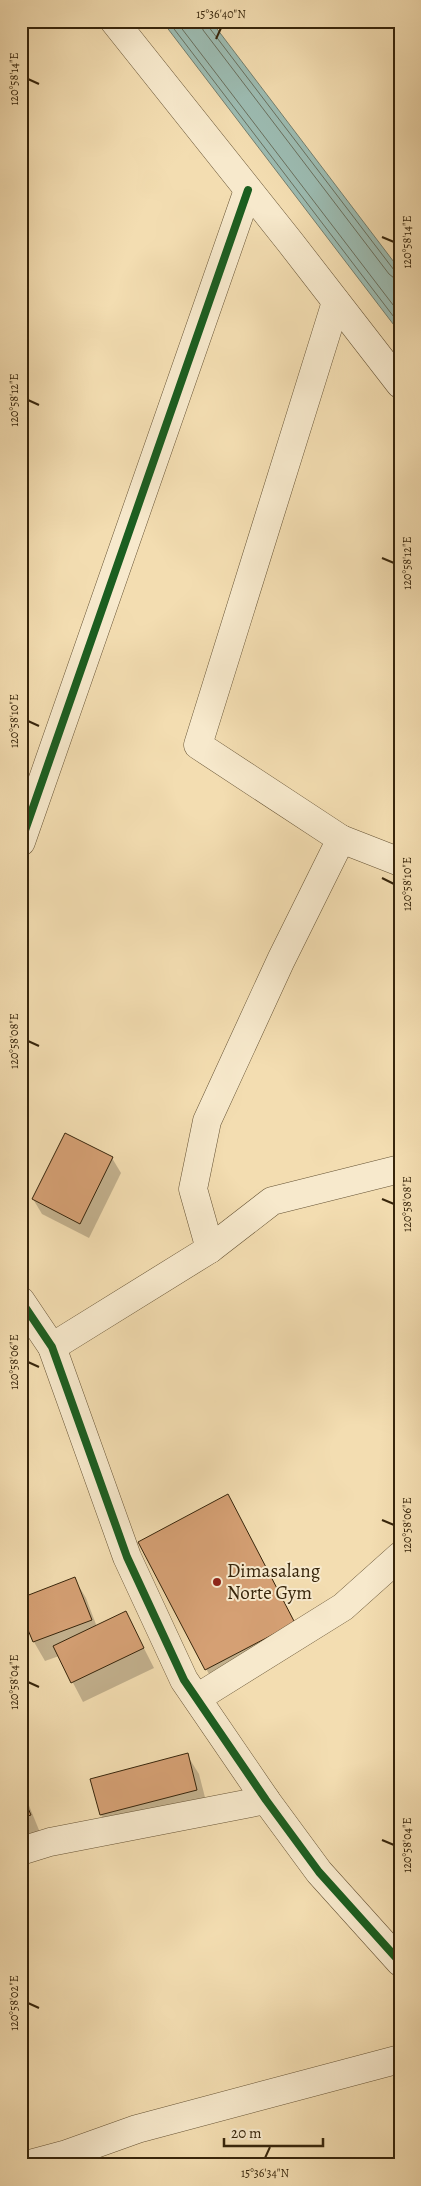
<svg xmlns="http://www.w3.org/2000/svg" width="421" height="2186" viewBox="0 0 421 2186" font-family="Alegreya,serif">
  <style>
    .water { fill: #9cbbb1; stroke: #747f6f }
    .shadow { fill: #0003 }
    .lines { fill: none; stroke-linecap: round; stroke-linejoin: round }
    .shore { stroke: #6a705e; stroke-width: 1 }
    .building { fill: #d5a074; stroke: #37250b }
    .minor-casing { stroke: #665334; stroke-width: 29 }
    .minor { stroke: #f7e9cc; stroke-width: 28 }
    .cycleway-casing { stroke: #f7e9cc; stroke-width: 11 }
    .cycleway { stroke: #1b5e20; stroke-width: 8 }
    .ticks { fill: none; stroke: #37250b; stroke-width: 2 }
    .poi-dot { fill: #8f2418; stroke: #f7e9cc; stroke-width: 2 }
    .labels { text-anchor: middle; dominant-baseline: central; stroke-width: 4; stroke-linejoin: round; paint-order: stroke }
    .poi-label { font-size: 19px; fill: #37250b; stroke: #f7e9cc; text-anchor: start }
    .neatline { fill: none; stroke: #37250b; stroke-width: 2 }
    .ticks-label { font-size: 12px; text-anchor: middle; fill: #37250b }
  </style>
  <rect width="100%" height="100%" fill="#f3ddb1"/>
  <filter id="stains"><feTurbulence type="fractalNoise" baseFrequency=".004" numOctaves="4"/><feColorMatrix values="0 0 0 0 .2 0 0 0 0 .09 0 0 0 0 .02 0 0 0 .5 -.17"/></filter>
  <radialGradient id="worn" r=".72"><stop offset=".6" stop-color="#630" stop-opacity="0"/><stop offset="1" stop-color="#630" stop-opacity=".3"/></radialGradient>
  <polygon class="water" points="162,21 211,21 400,270 400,333"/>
  <g class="shadow">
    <polygon points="65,1134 112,1158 121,1173 89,1238 42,1214 33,1199"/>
    <polygon points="140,1542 299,1631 211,1678"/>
    <polygon points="74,1578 86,1598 97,1627 126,1613 154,1668 83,1702 59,1656 45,1661 34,1642 21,1609"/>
    <polygon points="187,1755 199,1774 208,1809 112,1834 101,1815 92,1780"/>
    <polygon points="21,1786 41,1835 21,1841"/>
  </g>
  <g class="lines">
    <g class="shore">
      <polyline points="168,21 400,325"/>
      <polyline points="176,21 400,314"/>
      <polyline points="201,21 203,30 389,274 394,278 400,279"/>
      <polyline points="207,21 208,26 394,270 400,273"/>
    </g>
  </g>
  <g class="building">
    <polygon points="65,1133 113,1157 80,1224 32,1199"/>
    <polygon points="228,1494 295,1623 205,1670 138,1542"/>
    <polygon points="75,1577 92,1620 33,1642 21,1613 21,1598"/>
    <polygon points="126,1611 144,1648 71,1683 53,1646"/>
    <polygon points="188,1753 197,1790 100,1815 90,1779"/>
    <polygon points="21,1792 31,1815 21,1818"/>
  </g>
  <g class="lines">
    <defs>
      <g id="minor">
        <polyline points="114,21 290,242 400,384"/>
        <polyline points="336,302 198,745 341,839"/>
        <polyline points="21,842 248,190"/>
        <polyline points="210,1249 193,1189 207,1121 281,960 341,839 400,862"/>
        <polyline points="21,1301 52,1347 127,1557 184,1680 266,1800 319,1872 400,1962"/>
        <polyline points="52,1347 210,1249 272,1201 400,1169"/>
        <polyline points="197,1698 343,1607 400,1556"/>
        <polyline points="21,1851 50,1842 266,1800"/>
        <polyline points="26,2165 67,2154 137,2129 400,2059"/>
      </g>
    </defs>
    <use href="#minor" class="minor-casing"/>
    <use href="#minor" class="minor"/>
    <defs>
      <g id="cycleway">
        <polyline points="21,842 248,190"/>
        <polyline points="21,1301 52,1347 127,1557 184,1680 266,1800 319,1872 400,1962"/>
      </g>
    </defs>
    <use href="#cycleway" class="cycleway-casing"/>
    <use href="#cycleway" class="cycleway"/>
  </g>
  <path class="ticks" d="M216,39L221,28M28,79L39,84M382,237L394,242M28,400L39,405M382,558L394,563M28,721L39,726M382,878L394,884M28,1041L39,1046M382,1199L394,1204M28,1362L39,1367M382,1520L394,1525M28,1682L39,1687M382,1840L394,1845M28,2003L39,2008M265,2158L270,2147"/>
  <circle class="poi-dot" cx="217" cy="1582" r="5"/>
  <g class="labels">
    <g class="poi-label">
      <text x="227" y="1571">Dimasalang<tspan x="227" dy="22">Norte Gym</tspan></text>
    </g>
  </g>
  <rect width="421" height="2186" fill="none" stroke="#f3ddb1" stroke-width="55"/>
  <path d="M224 2138v8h99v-8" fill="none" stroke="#37250b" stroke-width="2.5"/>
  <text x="231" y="2138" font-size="15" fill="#37250b" stroke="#f7e9cc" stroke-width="4" paint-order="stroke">20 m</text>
  <rect x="28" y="28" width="366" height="2130" class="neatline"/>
  <g class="ticks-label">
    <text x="221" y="18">15°36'40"N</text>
    <text transform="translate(14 79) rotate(-90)" y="4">120°58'14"E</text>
    <text transform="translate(407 242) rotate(-90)" y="4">120°58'14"E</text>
    <text transform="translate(14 400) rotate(-90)" y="4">120°58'12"E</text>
    <text transform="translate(407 563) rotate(-90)" y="4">120°58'12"E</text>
    <text transform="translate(14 721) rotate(-90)" y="4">120°58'10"E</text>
    <text transform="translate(407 884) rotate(-90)" y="4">120°58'10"E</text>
    <text transform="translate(14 1041) rotate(-90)" y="4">120°58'08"E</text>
    <text transform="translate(407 1204) rotate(-90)" y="4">120°58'08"E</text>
    <text transform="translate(14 1362) rotate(-90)" y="4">120°58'06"E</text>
    <text transform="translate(407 1525) rotate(-90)" y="4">120°58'06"E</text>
    <text transform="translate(14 1682) rotate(-90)" y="4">120°58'04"E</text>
    <text transform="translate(407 1845) rotate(-90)" y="4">120°58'04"E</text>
    <text transform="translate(14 2003) rotate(-90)" y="4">120°58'02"E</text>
    <text x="265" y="2177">15°36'34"N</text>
  </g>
  <rect width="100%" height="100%" filter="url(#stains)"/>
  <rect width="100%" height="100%" fill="url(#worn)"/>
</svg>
